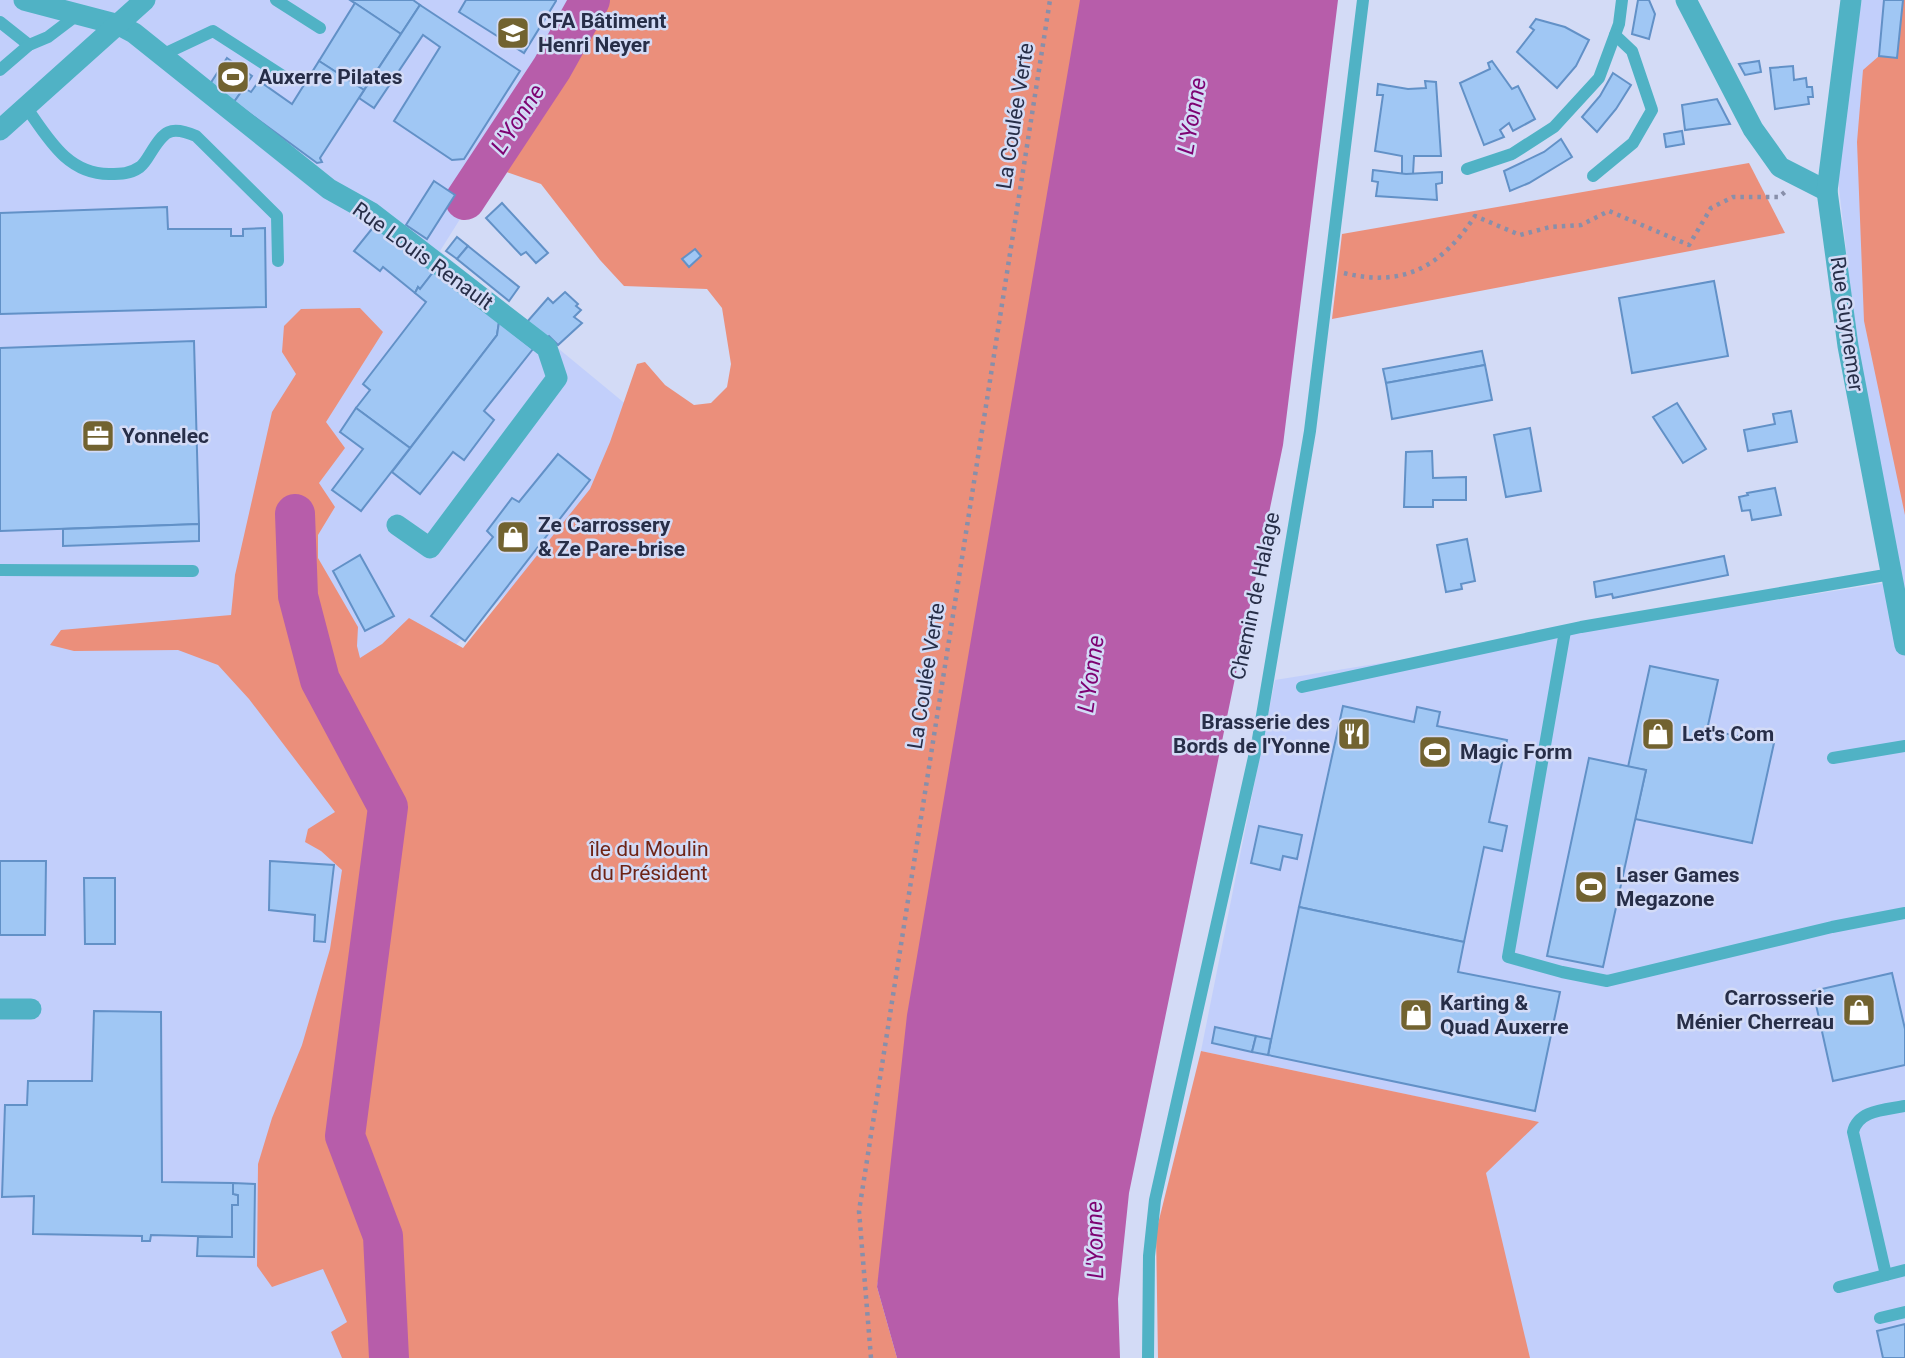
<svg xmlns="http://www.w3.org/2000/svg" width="1905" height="1358" viewBox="0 0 1905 1358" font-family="Roboto,sans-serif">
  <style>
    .built { fill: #c2cffb }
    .green { fill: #eb8f7b }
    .water { fill: #b75daa }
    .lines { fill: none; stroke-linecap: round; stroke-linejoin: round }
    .river { stroke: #b75daa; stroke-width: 40 }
    .building { fill: #a0c7f4; stroke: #6291c7; stroke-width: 2 }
    .path { stroke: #888faa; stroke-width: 4.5; stroke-dasharray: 3.5 5; stroke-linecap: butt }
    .lane { stroke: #50b2c5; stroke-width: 12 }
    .street { stroke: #50b2c5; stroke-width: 21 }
    .labels { text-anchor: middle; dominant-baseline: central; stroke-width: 5; stroke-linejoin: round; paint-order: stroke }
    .poi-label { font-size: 21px; font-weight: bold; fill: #272e48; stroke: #d3dbf6; text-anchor: start }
    .street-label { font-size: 21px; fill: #272e48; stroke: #d3dbf6 }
    .park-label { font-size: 21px; fill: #6e2416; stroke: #d3dbf6 }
    .water-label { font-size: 23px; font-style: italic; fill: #7d0272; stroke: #d3dbf6 }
  </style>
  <rect width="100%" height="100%" fill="#d3dbf6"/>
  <g class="built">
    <polygon points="0,0 595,0 585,20 440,251 662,434 353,750 394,1358 0,1358"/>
    <polygon points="1862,0 1905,0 1905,1358 1524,1358 1486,1173 1538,1122 1201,1051 1275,680 1884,583 1833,135"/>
  </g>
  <g class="green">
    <polygon points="568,0 1097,0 877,1287 897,1358 342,1358 331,1332 347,1322 323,1269 272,1287 257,1266 258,1164 272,1118 302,1045 330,949 342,870 321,851 305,842 308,829 335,812 249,699 218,665 178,650 74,651 50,645 61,630 231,615 235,575 272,412 296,374 282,352 284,326 301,309 360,308 383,332 326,422 345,448 319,483 335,507 318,535 318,558 358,627 357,646 360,658 382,644 409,618 463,648 590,489 610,442 637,364 645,362 665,385 694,405 711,403 727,387 731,364 722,308 707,289 624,286 600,260 541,184 501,170 458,178 531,66"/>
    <polygon points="1903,0 1905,0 1905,515 1864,321 1857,142 1863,70 1879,56 1897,57"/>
    <polygon points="1749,163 1785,233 1332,319 1342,234"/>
    <polygon points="1201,1051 1539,1122 1486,1173 1530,1358 1158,1358 1156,1232"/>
  </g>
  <polygon class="water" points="1080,0 1338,0 1283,445 1129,1193 1118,1299 1120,1358 897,1358 877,1287 907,1015"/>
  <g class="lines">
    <g class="river">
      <polyline points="465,200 552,68 590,0"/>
      <polyline points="295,514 298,596 320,680 388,807 345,1136 383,1236 389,1358"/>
    </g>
  </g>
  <g class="building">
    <polygon points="350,0 413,0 420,5 401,34"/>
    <polygon points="466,0 556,0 556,1 524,53 459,12"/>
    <polygon points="1638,0 1649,0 1655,14 1649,39 1632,34"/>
    <polygon points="1884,0 1903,0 1897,58 1879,56"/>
    <polygon points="355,3 401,34 364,90 319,61"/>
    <polygon points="420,5 520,71 464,159 452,160 394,121 440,47 423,35 374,108 359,98"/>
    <polygon points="1536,19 1565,27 1589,40 1576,66 1557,88 1517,52 1534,30 1530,27"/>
    <polygon points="227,58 252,76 234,102 210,84"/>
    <polygon points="319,61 364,90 320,158 322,162 317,163 234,102 244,88 251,92 259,81 292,104"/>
    <polygon points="1492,61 1512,89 1518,86 1535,119 1513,131 1509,123 1500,130 1504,137 1484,145 1460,83 1490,69 1488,63"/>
    <polygon points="1759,61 1761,72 1745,75 1739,64"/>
    <polygon points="1793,66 1794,80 1806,78 1807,87 1812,87 1813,97 1808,97 1809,104 1775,109 1770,68"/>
    <polygon points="1613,73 1631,85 1616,109 1597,132 1582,117 1600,96"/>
    <polygon points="1425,81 1436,82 1441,156 1414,156 1413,174 1402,174 1402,156 1375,151 1383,95 1377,95 1378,84 1408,89 1426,88"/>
    <polygon points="1717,99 1730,124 1685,130 1682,105"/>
    <polygon points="1682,131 1684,144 1666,147 1664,134"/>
    <polygon points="1561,139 1572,157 1529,183 1510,191 1504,171 1544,152"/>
    <polygon points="1373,170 1406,174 1442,172 1442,183 1436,184 1437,200 1376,196 1378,182 1372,181"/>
    <polygon points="434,181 455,195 427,239 406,225"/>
    <polygon points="502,203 548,253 536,263 526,252 521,255 486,218"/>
    <polygon points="167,207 168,229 231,229 231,236 243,236 243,229 265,228 266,307 0,314 0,213"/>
    <polygon points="375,225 434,271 420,289 418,287 415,293 383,267 380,271 354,251"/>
    <polygon points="457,237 468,246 457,259 446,251"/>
    <polygon points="468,246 519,287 509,301 457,259"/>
    <polygon points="695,249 701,256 689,267 682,259"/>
    <polygon points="434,271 499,322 497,335 410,448 356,408 370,390 363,384 426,302 415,293 418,287 420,289"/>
    <polygon points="1714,281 1728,356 1632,373 1619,298"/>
    <polygon points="565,292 578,304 576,306 581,310 574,317 582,323 558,345 549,336 544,340 527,322 548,298 553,303"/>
    <polygon points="499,322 533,349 484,411 494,420 464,460 453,452 420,494 392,472 497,335"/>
    <polygon points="194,341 199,524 0,531 0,348"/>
    <polygon points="1482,351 1485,365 1386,383 1383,369"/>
    <polygon points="1485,365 1492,400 1392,419 1386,383"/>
    <polygon points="1677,403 1706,449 1683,463 1653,417"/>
    <polygon points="356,408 410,448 361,511 332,490 363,449 340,432"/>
    <polygon points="1791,411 1797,442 1748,451 1744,430 1775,424 1773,414"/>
    <polygon points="1530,428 1541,491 1506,497 1494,435"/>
    <polygon points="1432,451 1433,478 1466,477 1466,500 1433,500 1433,507 1404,507 1406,452"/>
    <polygon points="558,454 590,480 465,641 431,616 493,537 487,531 512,498 519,502"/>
    <polygon points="1775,488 1781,515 1752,520 1750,510 1742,511 1739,497 1748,495 1747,493"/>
    <polygon points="199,524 199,541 63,546 63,529"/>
    <polygon points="1467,539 1475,581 1461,584 1462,589 1446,592 1437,545"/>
    <polygon points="360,555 394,616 365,631 333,571"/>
    <polygon points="1724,556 1728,575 1613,598 1612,594 1596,597 1594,582"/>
    <polygon points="1650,666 1718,680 1707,730 1774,743 1752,843 1635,819 1646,770 1628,767"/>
    <polygon points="1343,706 1414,722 1417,707 1440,712 1437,726 1507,740 1489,822 1507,826 1502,851 1484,847 1464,942 1299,907"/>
    <polygon points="1589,758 1646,770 1603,967 1547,956"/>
    <polygon points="1259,826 1302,835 1297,859 1283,856 1280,870 1251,863"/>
    <polygon points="0,861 46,861 45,935 0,935"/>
    <polygon points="270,861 334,865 325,942 314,941 315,915 269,910"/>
    <polygon points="84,878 115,878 115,944 85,944"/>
    <polygon points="1299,907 1464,942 1458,972 1560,992 1535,1111 1268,1055"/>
    <polygon points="1892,973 1905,1029 1905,1065 1833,1081 1813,991"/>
    <polygon points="94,1011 161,1012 162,1182 233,1183 233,1194 238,1195 238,1205 232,1205 232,1237 151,1235 150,1241 142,1241 142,1236 33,1234 34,1196 2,1197 5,1105 27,1105 28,1081 92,1081"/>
    <polygon points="1215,1027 1256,1036 1252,1052 1212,1043"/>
    <polygon points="1256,1036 1271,1039 1268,1055 1252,1052"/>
    <polygon points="233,1183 255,1184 254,1257 197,1256 198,1237 232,1237 232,1205 238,1205 238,1195 233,1194"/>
    <polygon points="1905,1324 1905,1358 1883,1358 1877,1331"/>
  </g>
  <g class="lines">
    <g class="path">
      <path d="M1344,273C1404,288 1442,266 1475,216L1520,235L1550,227L1581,225L1609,211L1689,245L1711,208L1733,197H1779L1786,191"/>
      <polyline points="871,1358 859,1211 1050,0"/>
    </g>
    <g class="lane">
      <polyline points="276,0 320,28"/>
      <polyline points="0,22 29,45"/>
      <polyline points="162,55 213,31 283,76"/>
      <polyline points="0,70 29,45 48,37 77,15"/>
      <path d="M26,107C48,138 67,174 109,174C121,174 130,174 140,167C144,164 147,159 150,154C164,131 170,125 196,136L277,216L278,261"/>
      <polyline points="1467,169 1512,154 1554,127 1599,78 1619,24 1622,0"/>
      <polyline points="1593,176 1633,143 1652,110 1632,51 1615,35"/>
      <polyline points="0,570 193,571"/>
      <polyline points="1565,631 1508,957 1562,972 1607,981 1832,927 1905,913"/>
      <polyline points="1302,687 1581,627 1891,574"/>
      <polyline points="1833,758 1905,746"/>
      <path d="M1886,1275L1853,1132C1858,1110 1885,1110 1905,1106"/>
      <polyline points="1839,1287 1905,1270"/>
      <polyline points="1880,1318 1905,1312"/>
      <polyline points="1148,1358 1149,1256 1155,1200 1258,739 1310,431 1363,0"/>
    </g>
    <g class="street">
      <polyline points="24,0 119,25 134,33 329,189 372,213 547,348 557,378 430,548 397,525"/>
      <polyline points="1686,0 1753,129 1780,167 1827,191"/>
      <polyline points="1851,0 1827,191 1848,346 1905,645"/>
      <polyline points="0,130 145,0"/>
      <polyline points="0,1009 31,1009"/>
    </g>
  </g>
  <defs>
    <symbol id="university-square" viewBox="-11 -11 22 22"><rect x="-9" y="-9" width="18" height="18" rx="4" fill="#726330" stroke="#d3dbf6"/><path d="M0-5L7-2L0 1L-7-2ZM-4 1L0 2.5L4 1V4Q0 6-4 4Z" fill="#fff"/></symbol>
    <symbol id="stadium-square" viewBox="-11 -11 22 22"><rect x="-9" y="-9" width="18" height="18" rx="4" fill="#726330" stroke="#d3dbf6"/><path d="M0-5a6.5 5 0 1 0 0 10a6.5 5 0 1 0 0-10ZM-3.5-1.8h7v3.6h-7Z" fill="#fff"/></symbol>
    <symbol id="office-square" viewBox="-11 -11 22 22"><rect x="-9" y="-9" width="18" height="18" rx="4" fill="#726330" stroke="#d3dbf6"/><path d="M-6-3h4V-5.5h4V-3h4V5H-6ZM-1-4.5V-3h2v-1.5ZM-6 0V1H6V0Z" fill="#fff"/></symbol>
    <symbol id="shop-square" viewBox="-11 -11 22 22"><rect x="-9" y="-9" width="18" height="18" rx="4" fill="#726330" stroke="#d3dbf6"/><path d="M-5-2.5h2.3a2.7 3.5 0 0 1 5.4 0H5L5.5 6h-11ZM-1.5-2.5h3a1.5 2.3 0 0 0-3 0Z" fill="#fff"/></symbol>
    <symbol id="restaurant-square" viewBox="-11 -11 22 22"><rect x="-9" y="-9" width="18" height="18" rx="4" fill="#726330" stroke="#d3dbf6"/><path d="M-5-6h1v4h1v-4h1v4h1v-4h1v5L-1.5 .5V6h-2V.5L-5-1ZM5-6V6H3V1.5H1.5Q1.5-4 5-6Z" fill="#fff"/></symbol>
  </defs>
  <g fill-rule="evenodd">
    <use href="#university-square" x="494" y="14" width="38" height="38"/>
    <use href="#stadium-square" x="214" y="58" width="38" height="38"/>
    <use href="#office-square" x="79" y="417" width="38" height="38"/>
    <use href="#shop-square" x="494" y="518" width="38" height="38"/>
    <use href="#restaurant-square" x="1335" y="715" width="38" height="38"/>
    <use href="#shop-square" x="1639" y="715" width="38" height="38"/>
    <use href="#stadium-square" x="1416" y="733" width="38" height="38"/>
    <use href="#stadium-square" x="1572" y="868" width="38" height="38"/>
    <use href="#shop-square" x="1840" y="991" width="38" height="38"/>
    <use href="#shop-square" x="1397" y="996" width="38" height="38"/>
  </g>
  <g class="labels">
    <g class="poi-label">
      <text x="538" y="21">CFA Bâtiment<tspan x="538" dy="24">Henri Neyer</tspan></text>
      <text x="258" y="77">Auxerre Pilates</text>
      <text x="122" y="436">Yonnelec</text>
      <text x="538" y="525">Ze Carrossery<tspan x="538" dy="24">&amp; Ze Pare-brise</tspan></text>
      <text x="1330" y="722" text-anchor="end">Brasserie des<tspan x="1330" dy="24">Bords de l'Yonne</tspan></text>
      <text x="1682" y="734">Let's Com</text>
      <text x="1460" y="752">Magic Form</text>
      <text x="1616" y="875">Laser Games<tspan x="1616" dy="24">Megazone</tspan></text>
      <text x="1834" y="998" text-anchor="end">Carrosserie<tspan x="1834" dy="24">Ménier Cherreau</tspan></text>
      <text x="1440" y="1003">Karting &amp;<tspan x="1440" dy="24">Quad Auxerre</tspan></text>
    </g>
    <g class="street-label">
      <text transform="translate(1015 116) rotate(-81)">La Coulée Verte</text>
      <text transform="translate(423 256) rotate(36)">Rue Louis Renault</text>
      <text transform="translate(1847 324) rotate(82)">Rue Guynemer</text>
      <text transform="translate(1255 596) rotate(-78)">Chemin de Halage</text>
      <text transform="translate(926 676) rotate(-81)">La Coulée Verte</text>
    </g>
    <g class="park-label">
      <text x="649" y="849">île du Moulin<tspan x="649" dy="24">du Président</tspan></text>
    </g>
    <g class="water-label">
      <text transform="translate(1192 116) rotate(-80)">L'Yonne</text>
      <text transform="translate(518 119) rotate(-57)">L'Yonne</text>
      <text transform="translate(1091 674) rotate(-82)">L'Yonne</text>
      <text transform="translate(1095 1240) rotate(-91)">L'Yonne</text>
    </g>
  </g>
</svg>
